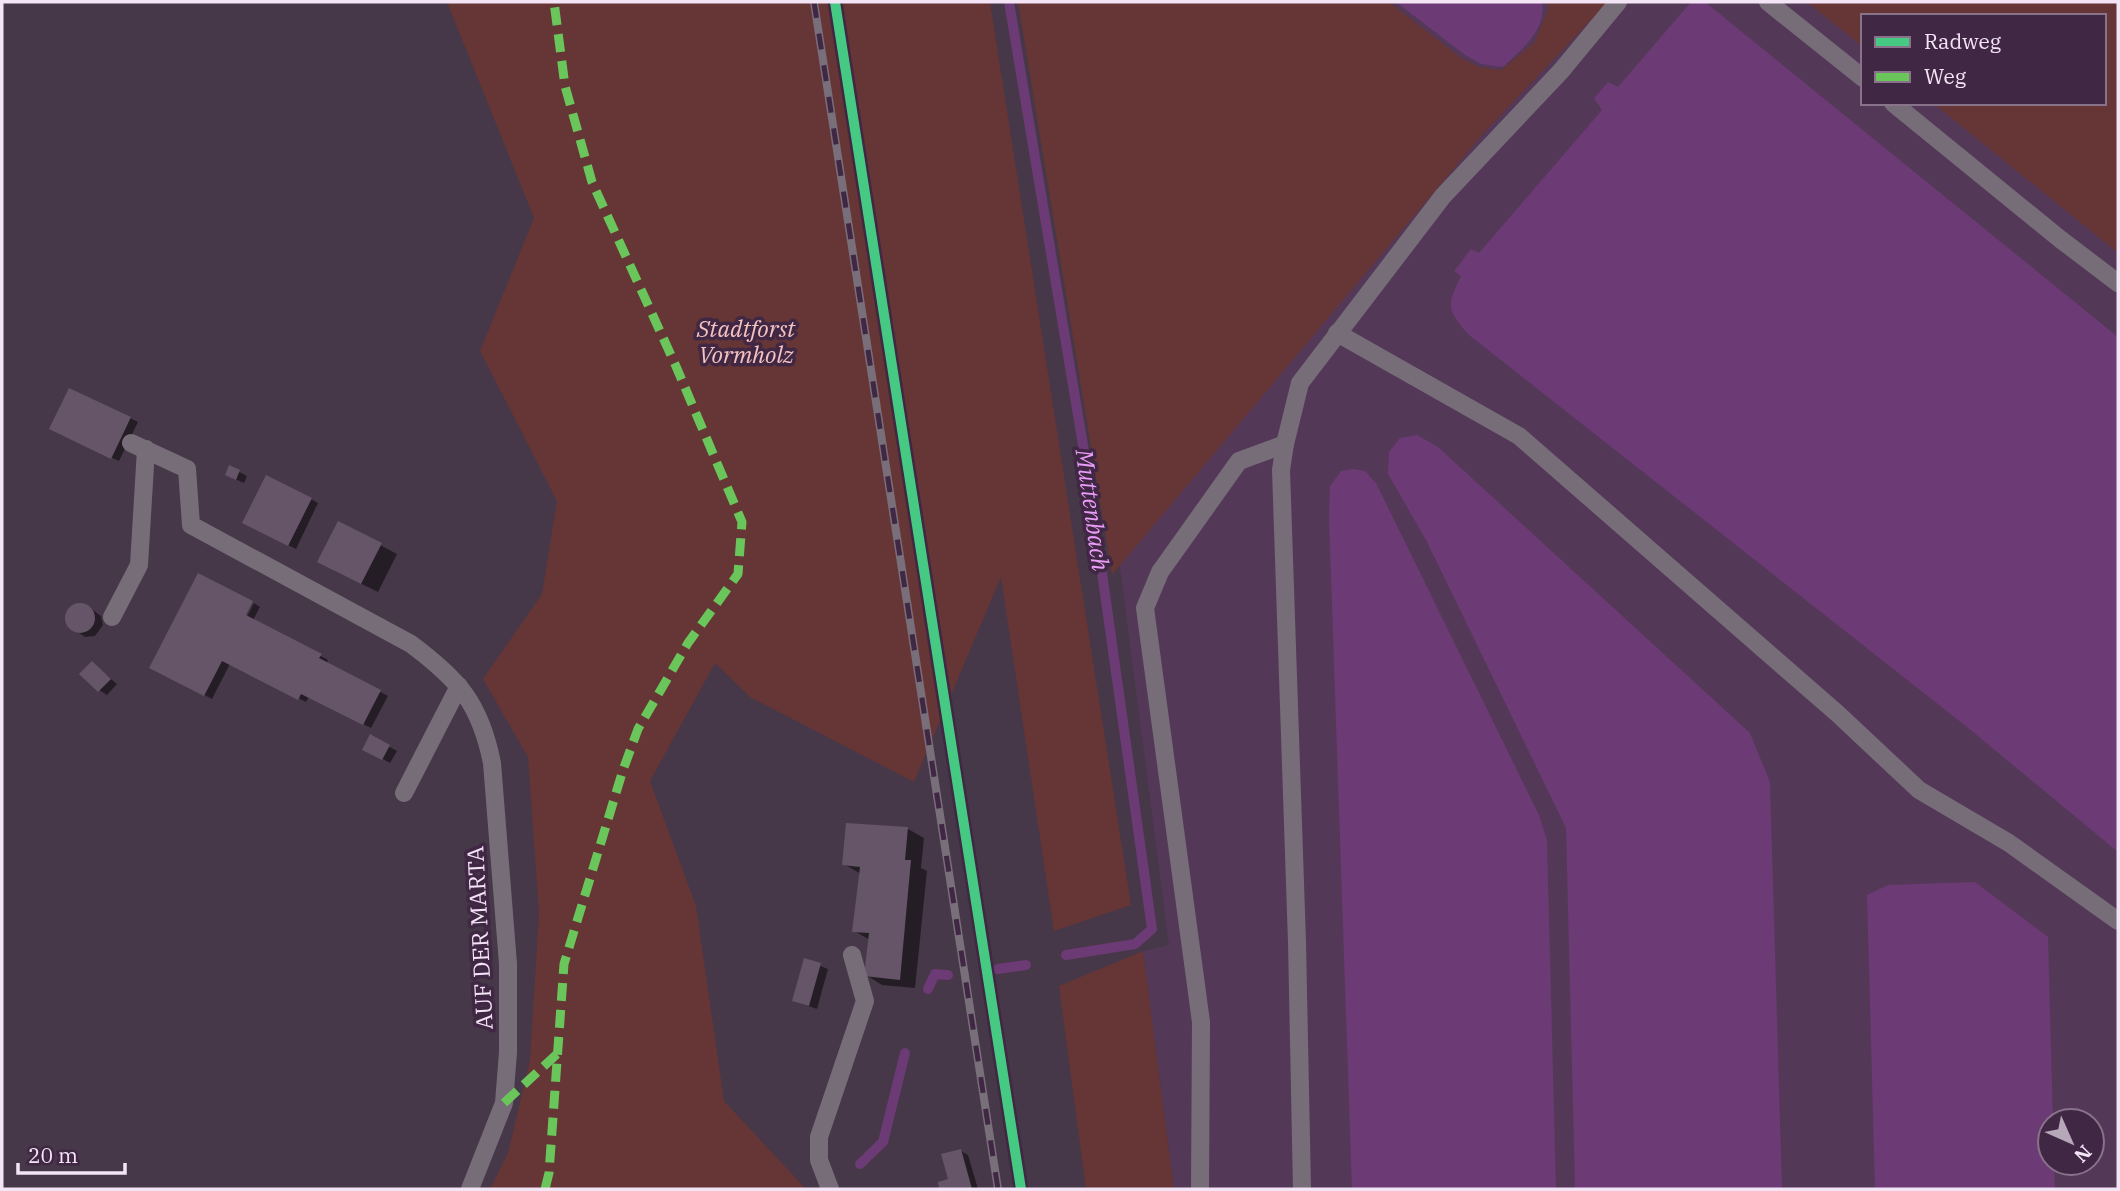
<svg xmlns="http://www.w3.org/2000/svg" width="2120" height="1191" viewBox="0 0 2120 1191" font-family="'IBM Plex Serif',serif">
  <style>
    .built { fill: #543858; fill-rule: evenodd }
    .green { fill: #663536 }
    .water { fill: #6c3a74 }
    .shadow { fill: #0007 }
    .lines { fill: none; stroke-linecap: round; stroke-linejoin: round }
    .stream { stroke: #6c3a74; stroke-width: 10 }
    .building { fill: #665568 }
    .lane { stroke: #776d79; stroke-width: 18 }
    .rail-casing { stroke: #796f7b; stroke-width: 8 }
    .rail { stroke: #402744; stroke-width: 5; stroke-dasharray: 16; stroke-linecap: butt }
    .quiet { stroke: #6ac65a; stroke-width: 9; stroke-dasharray: 18 9; stroke-linecap: butt }
    .cycleway-casing { stroke: #402744; stroke-width: 15 }
    .cycleway { stroke: #46c982; stroke-width: 10 }
    .labels { text-anchor: middle; dominant-baseline: central; stroke-width: 7; stroke-linejoin: round; paint-order: stroke }
    .park-label { font-size: 23px; font-style: italic; fill: #f5c3c0; stroke: #402744 }
    .street-label { font-size: 23px; fill: #f3e4f6; stroke: #402744 }
    .water-label { font-size: 24px; font-style: italic; fill: #ea9df7; stroke: #402744 }
  </style>
  <rect width="100%" height="100%" fill="#463848"/>
  <path class="built" d="M1028,2H2118V1189H1174L1143,951L1169,945L1102,429ZM1863,16H2104V103H1863ZM2050,1121H2092V1163H2050Z"/>
  <g class="green">
    <polygon points="447,2 990,2 1131,905 1054,931 1001,577 914,782 750,697 715,663 650,781 696,906 724,1101 806,1189 490,1189 508,1153 530,1060 539,913 528,757 483,679 542,594 557,501 480,351 534,218"/>
    <polygon points="1018,2 1389,2 1461,58 1479,67 1501,70 1534,43 1548,10 1548,2 1608,2 1482,135 1112,575"/>
    <polygon points="1807,2 2118,2 2118,253 1933,103 2104,103 2104,16 1863,16 1863,47"/>
    <polygon points="1143,951 1174,1189 1086,1189 1059,986"/>
  </g>
  <g class="water">
    <path d="M1396,2H1542C1547,30 1521,50 1503,67L1481,64L1465,55Z"/>
    <path d="M1691,2H1705L2118,337V852L1967,727L1469,335C1447,310 1446,306 1461,276L1454,271L1471,249L1479,253L1602,110L1594,98L1608,82L1618,87Z"/>
    <polygon points="1417,435 1438,447 1750,733 1770,782 1782,1189 1575,1189 1566,828 1426,540 1388,474 1389,452 1400,438"/>
    <polygon points="1353,469 1365,471 1376,483 1539,815 1547,840 1556,1189 1352,1189 1329,519 1330,486 1341,471"/>
    <polygon points="1975,882 2048,937 2053,1121 2050,1121 2050,1163 2054,1163 2055,1189 1875,1189 1867,895 1888,885"/>
  </g>
  <g class="shadow">
    <polygon points="130,418 138,422 119,461 59,433"/>
    <polygon points="230,467 247,476 244,483 235,479"/>
    <polygon points="311,499 318,503 296,549 252,527"/>
    <polygon points="339,523 397,554 378,592 335,571"/>
    <polygon points="254,603 260,607 253,620 321,656 328,660 326,664 388,696 371,728 309,697 306,702 230,664 212,699 152,667 240,622 243,624"/>
    <polygon points="85,604 101,616 103,625 95,636 85,637 67,625 66,615 73,605"/>
    <polygon points="92,663 117,684 107,695 99,690"/>
    <polygon points="371,737 397,751 390,763 365,749"/>
    <polygon points="848,825 908,829 924,838 921,868 927,871 915,988 882,985 866,975 870,940 854,931 861,874 844,864"/>
    <polygon points="805,960 828,969 817,1009 794,1001"/>
    <polygon points="961,1151 968,1155 978,1189 941,1189 940,1184 950,1181"/>
  </g>
  <g class="lines">
    <g class="stream">
      <polyline points="1009,2 1090,487 1152,929 1135,944 1066,955"/>
      <polyline points="998,969 1026,965"/>
      <polyline points="928,989 935,974 948,975"/>
      <polyline points="860,1164 883,1142 905,1053"/>
    </g>
  </g>
  <g class="building">
    <polygon points="69,388 131,417 111,459 49,429"/>
    <polygon points="229,465 240,470 236,480 225,475"/>
    <polygon points="266,475 312,498 288,546 242,523"/>
    <polygon points="338,521 382,543 361,584 317,562"/>
    <polygon points="198,573 253,601 246,615 322,654 319,658 381,690 363,725 301,694 298,700 222,661 204,696 149,668"/>
    <circle cx="80" cy="618" r="15"/>
    <polygon points="92,661 111,679 98,692 79,674"/>
    <polygon points="370,734 390,745 382,760 362,750"/>
    <polygon points="846,823 908,827 905,860 911,860 900,980 864,976 869,933 852,932 860,867 842,865"/>
    <polygon points="804,958 821,963 809,1006 792,1001"/>
    <polygon points="961,1149 972,1189 939,1189 938,1182 948,1179 941,1154"/>
  </g>
  <g class="lines">
    <g class="lane">
      <polyline points="1768,2 1863,78"/>
      <polyline points="1893,103 2060,239 2118,283"/>
      <polyline points="1337,333 1519,436 1838,714 1919,790 2009,843 2118,921"/>
      <path d="M131,443L187,469L191,525L411,644C459,680 480,703 492,763L508,964V1052L504,1103L470,1189"/>
      <polyline points="112,617 139,565 146,449"/>
      <polyline points="404,793 459,686"/>
      <polyline points="830,1189 819,1160 819,1137 865,1001 852,955"/>
      <polyline points="1200,1189 1201,1022 1145,608 1160,572 1239,461 1285,444"/>
      <polyline points="1302,1189 1297,942 1281,470 1285,444 1300,383 1443,196 1561,71 1618,2"/>
    </g>
    <defs>
      <polyline id="rail" points="814,2 998,1189"/>
    </defs>
    <use href="#rail" class="rail-casing"/>
    <use href="#rail" class="rail"/>
    <g class="quiet">
      <polyline points="504,1103 557,1054"/>
      <polyline points="545,1189 549,1173 564,964 623,770 638,729 688,643 738,574 742,522 675,364 592,182 565,86 554,2"/>
    </g>
    <defs>
      <polyline id="cycleway" points="835,2 1021,1189"/>
    </defs>
    <use href="#cycleway" class="cycleway-casing"/>
    <use href="#cycleway" class="cycleway"/>
  </g>
  <g class="labels">
    <g class="park-label">
      <text x="746" y="328">Stadtforst<tspan x="746" dy="26">Vormholz</tspan></text>
    </g>
    <g class="street-label">
      <text transform="translate(479 938) rotate(-93)">AUF DER MARTA</text>
    </g>
    <g class="water-label">
      <text transform="translate(1093 510) rotate(82)">Muttenbach</text>
    </g>
  </g>
  <rect width="2120" height="1191" fill="none" stroke="#f3e4f6" stroke-width="7"/>
  <rect x="1861" y="14" width="245" height="91" fill="#402744" stroke="#88738b" stroke-width="2"/>
  <rect x="1875" y="37" width="35" height="10" fill="#46c982" stroke="#88738b" stroke-width="2"/>
  <text x="1924" y="49" font-size="21" fill="#f3e4f6">Radweg</text>
  <rect x="1875" y="72" width="35" height="10" fill="#6ac65a" stroke="#88738b" stroke-width="2"/>
  <text x="1924" y="84" font-size="21" fill="#f3e4f6">Weg</text>
  <g transform="translate(2071 1142) rotate(135)"><circle r="33" fill="#402744" stroke="#88738b" stroke-width="2"/>
  <path d="M0-5L12 26L0 18L-12 26Z" fill="#b6a8b9"/>
  <text y="-10" font-size="19" font-weight="bold" text-anchor="middle" fill="#f3e4f6">N</text>
  </g>
  <path d="M18 1163v10h107v-10" fill="none" stroke="#f3e4f6" stroke-width="3.5"/>
  <text x="28" y="1163" font-size="21" fill="#f3e4f6" stroke="#402744" stroke-width="5" paint-order="stroke">20 m</text>
</svg>
